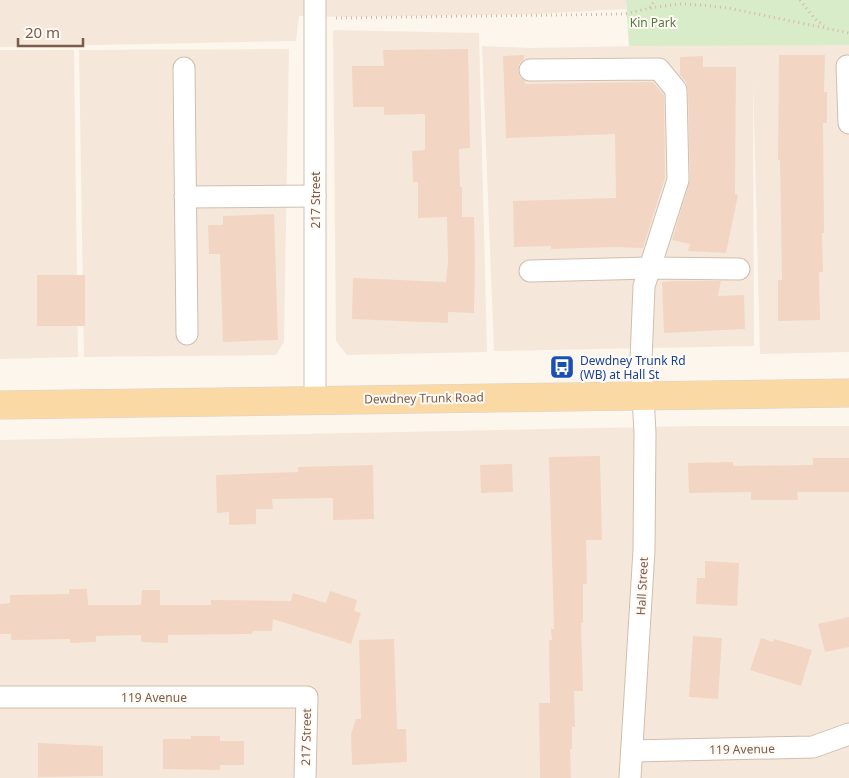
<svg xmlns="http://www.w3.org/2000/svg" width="849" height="778" viewBox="0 0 849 778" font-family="'Noto Sans',sans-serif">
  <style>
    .residential { fill: #f5e8da }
    .green { fill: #d8ecc9 }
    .building { fill: #f3d5c3 }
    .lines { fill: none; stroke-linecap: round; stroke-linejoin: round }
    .minor-casing { stroke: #d1beb0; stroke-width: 23 }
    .major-casing { stroke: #dad1cd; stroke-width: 29 }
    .path { stroke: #d9b8a5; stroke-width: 3; stroke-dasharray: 1 4; stroke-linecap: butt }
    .minor { stroke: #fff; stroke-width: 21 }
    .major { stroke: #fbd9a5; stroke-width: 28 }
    .labels { text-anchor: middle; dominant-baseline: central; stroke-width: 4; stroke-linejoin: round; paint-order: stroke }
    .park-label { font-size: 12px; fill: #537a41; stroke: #fffaf3 }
    .street-label { font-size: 12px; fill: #7a5c4d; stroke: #fffaf3 }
    .transit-label { font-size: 12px; fill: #164399; stroke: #fffaf3; text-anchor: start }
  </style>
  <rect width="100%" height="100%" fill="#fdf6ec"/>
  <g class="residential">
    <polygon points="0,0 626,0 626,9 538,14 345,17 299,16 296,41 0,47"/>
    <polygon points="333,30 479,33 487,352 347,355 336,341"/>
    <polygon points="752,44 849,45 849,352 760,354 753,81 754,346 494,351 482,46 530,48"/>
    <polygon points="289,49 284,342 276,355 84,357 79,50"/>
    <polygon points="0,50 74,50 78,357 0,359"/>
    <polygon points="695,426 849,426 849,778 0,778 0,440"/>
  </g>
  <polygon class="green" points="626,0 849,0 849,45 629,46"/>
  <g class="building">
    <polygon points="468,49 470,148 459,149 460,187 462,187 462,217 474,217 475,263 474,313 448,312 448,323 352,319 353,278 446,282 448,262 447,217 418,218 418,182 413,182 412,151 425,150 425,114 384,115 384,107 353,107 352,66 384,66 383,50"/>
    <polygon points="524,55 524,59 519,64 518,71 520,77 525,81 525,84 653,82 664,95 665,178 643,248 614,247 551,249 551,246 514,247 513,201 616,198 615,134 506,138 503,56"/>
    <polygon points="779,55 825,55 824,92 827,92 827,123 823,123 824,233 822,233 823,272 819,272 820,320 778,321 778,280 782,280 780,160 778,160"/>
    <polygon points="703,56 703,67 736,67 735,194 738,195 726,253 688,251 690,244 672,240 690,180 688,90 686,82 680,75 680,57"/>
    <polygon points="274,214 278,340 223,342 220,254 209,254 208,225 223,225 223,216"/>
    <rect x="37" y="275" width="48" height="51"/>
    <polygon points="677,281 721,281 718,296 744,295 745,329 664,333 662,282"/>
    <polygon points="600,456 602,540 586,540 587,584 583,584 583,623 581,623 583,691 574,691 575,727 572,727 572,749 570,749 571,778 540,778 539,703 550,703 549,640 552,640 551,629 554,629 549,457"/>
    <polygon points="813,458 849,458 849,492 797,492 798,500 751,500 751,492 689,493 688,463 733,462 733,466 813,465"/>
    <polygon points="512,464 513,492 481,493 480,465"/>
    <polygon points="373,465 374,519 333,520 333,498 272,499 273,509 256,509 256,524 229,525 229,512 217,513 216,475 298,472 298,467"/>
    <polygon points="705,561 739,563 737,606 696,604 697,578 705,578"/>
    <polygon points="69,589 87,589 88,605 141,605 142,590 160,590 160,605 211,605 211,600 291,601 293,593 326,603 330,591 357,600 354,611 361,613 351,644 273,619 272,631 253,631 252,634 168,635 168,643 141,642 141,635 96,636 96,642 70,643 70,639 11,640 11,634 0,634 0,604 10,603 10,595 69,594"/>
    <polygon points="849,617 849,647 825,652 818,624"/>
    <polygon points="693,636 722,638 718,699 689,697"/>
    <polygon points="761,638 773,642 774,639 812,650 801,686 750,670"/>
    <polygon points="394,639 397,729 406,729 407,762 352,765 351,734 356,719 361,719 359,640"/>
    <polygon points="191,736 220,736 220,741 244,741 244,765 220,765 220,770 163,769 163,739 191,739"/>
    <polygon points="38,743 103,746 103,776 38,777"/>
  </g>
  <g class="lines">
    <defs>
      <g id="minor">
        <polyline points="847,66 849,123"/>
        <polyline points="184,68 187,334"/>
        <polyline points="530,70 659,69 676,90 678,180 644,286 641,360 645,433 644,550 630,778"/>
        <polyline points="185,197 315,196"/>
        <polyline points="530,271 650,268 739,269"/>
        <polyline points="315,400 315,0"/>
        <polyline points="0,697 307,697 305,778"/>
        <polyline points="632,751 813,747 849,734"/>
      </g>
      <polyline id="major" points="0,405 849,393"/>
    </defs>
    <use href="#minor" class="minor-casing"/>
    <use href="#major" class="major-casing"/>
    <g class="path">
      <polyline points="800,0 814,18 824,26"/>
      <polyline points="650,8 655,0"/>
      <polyline points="336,18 625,14 650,8 679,4 701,5 728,8 849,33"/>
    </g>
    <use href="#minor" class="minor"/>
    <use href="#major" class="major"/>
  </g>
  <defs>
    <symbol id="bus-square" viewBox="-11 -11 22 22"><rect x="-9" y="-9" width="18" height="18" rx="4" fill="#1a4fb4" stroke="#fffaf3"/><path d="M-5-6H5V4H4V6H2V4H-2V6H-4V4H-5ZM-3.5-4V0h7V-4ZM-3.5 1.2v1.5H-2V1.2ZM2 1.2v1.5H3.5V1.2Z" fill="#fff"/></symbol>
  </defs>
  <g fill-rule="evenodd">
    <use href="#bus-square" x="548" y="353" width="28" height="28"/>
  </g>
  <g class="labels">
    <g class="park-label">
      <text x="653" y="22">Kin Park</text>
    </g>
    <g class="street-label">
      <text transform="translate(315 200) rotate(-90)">217 Street</text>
      <text transform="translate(424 398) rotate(-1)">Dewdney Trunk Road</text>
      <text transform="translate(642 586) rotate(-87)">Hall Street</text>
      <text x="154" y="697">119 Avenue</text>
      <text transform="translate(306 737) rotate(-89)">217 Street</text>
      <text transform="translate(742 749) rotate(-1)">119 Avenue</text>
    </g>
    <g class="transit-label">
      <text x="580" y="360">Dewdney Trunk Rd<tspan x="580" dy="14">(WB) at Hall St</tspan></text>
    </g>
  </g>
  <path d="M18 38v8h65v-8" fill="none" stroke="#7a5c4d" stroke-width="2.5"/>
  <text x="25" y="38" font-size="15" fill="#7a5c4d" stroke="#fffaf3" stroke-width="4" paint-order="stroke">20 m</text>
</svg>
